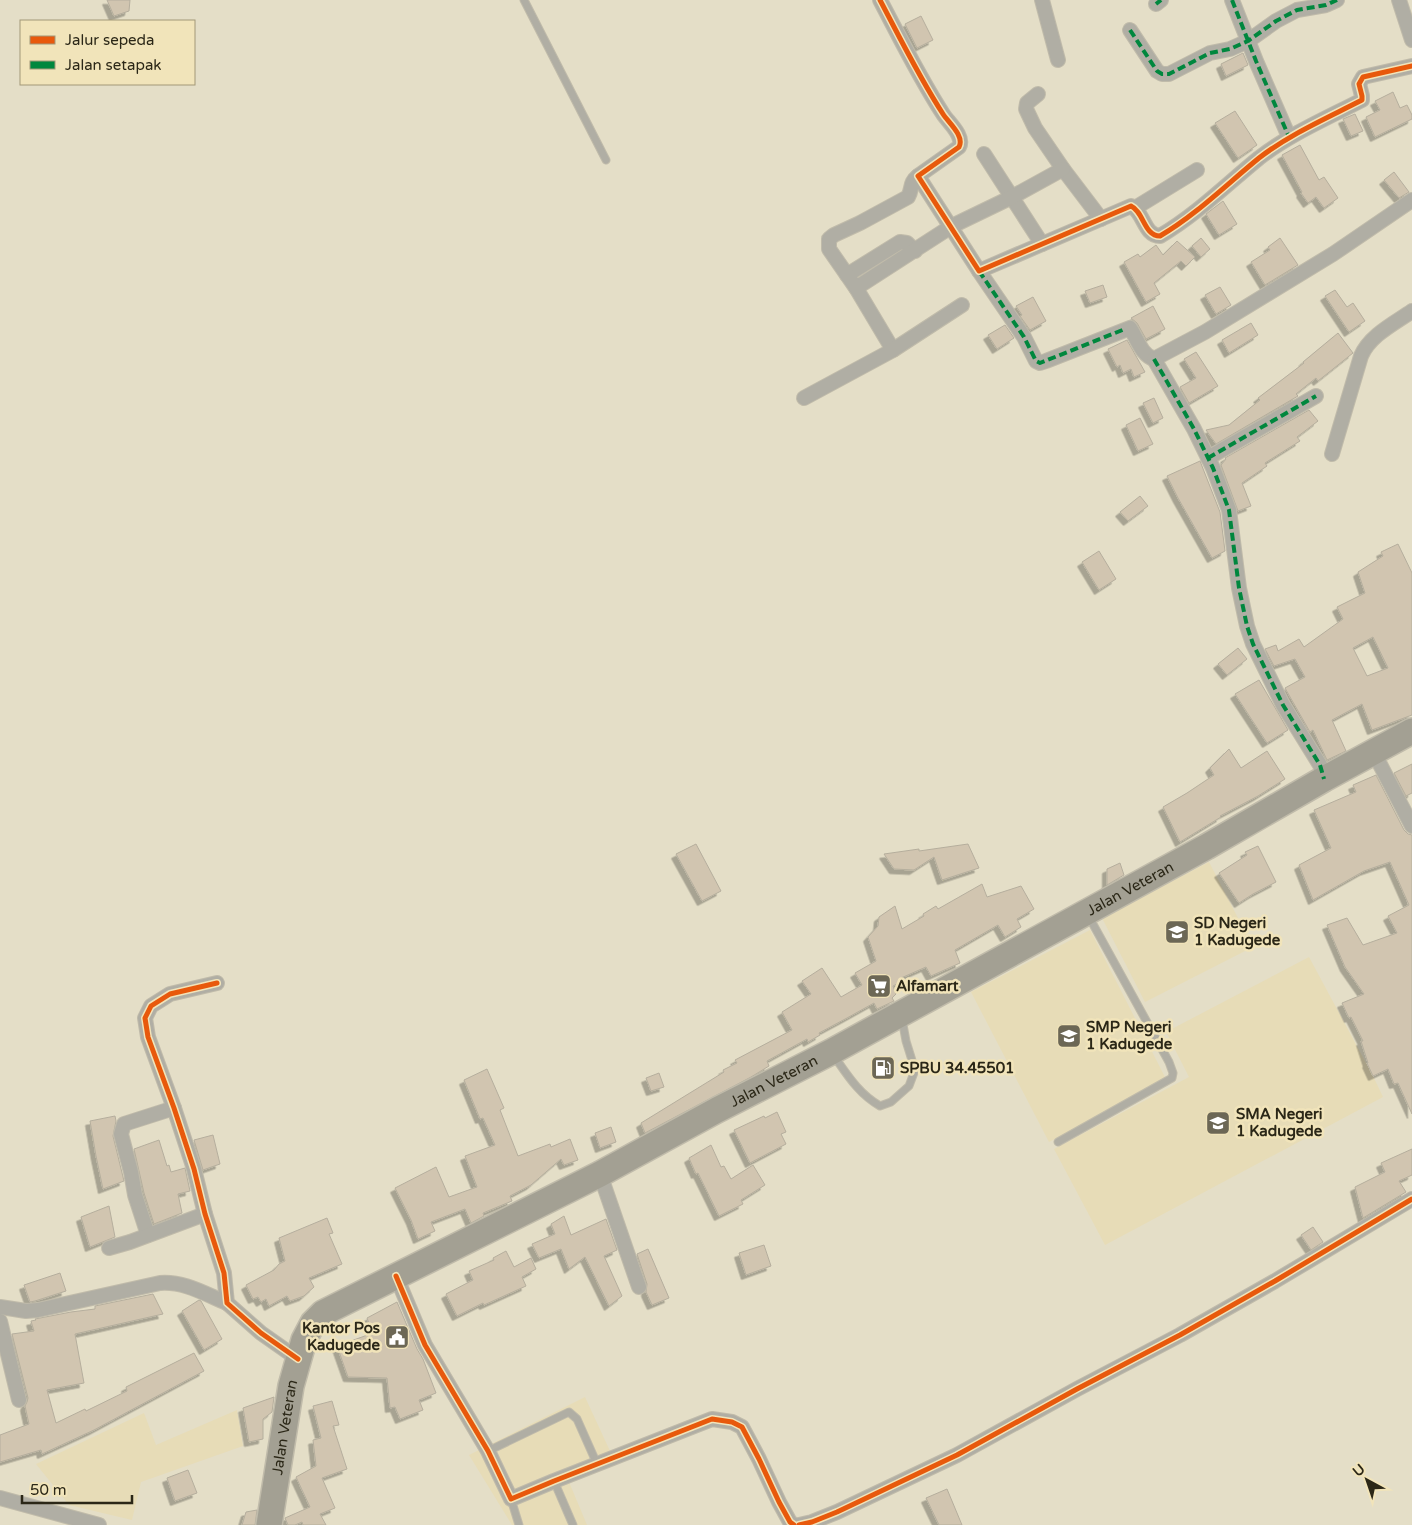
<svg xmlns="http://www.w3.org/2000/svg" width="1412" height="1525" viewBox="0 0 1412 1525" font-family="'Varela Round',sans-serif">
  <style>
    .built { fill: #e7dcb7 }
    .building { fill: #d1c5b0; stroke: #b5ae9d; fill-rule: evenodd; filter: url(#shadow) }
    .lines { fill: none; stroke-linecap: round; stroke-linejoin: round }
    .lane-casing { stroke: #c0bbaa; stroke-width: 9 }
    .street-casing { stroke: #c0bbaa; stroke-width: 16 }
    .highway-casing { stroke: #c0bbaa; stroke-width: 28 }
    .lane { stroke: #b0aea4; stroke-width: 7 }
    .street { stroke: #b0aea4; stroke-width: 14 }
    .highway { stroke: #a3a093; stroke-width: 25 }
    .quiet { stroke: #00873e; stroke-width: 4; stroke-dasharray: 8 4; stroke-linecap: butt }
    .cycleway-casing { stroke: #f1e4ba; stroke-width: 8 }
    .cycleway { stroke: #e8590c; stroke-width: 5 }
    .labels { text-anchor: middle; dominant-baseline: central; stroke-width: 5; stroke-linejoin: round; paint-order: stroke }
    .street-label { font-size: 15px; fill: #2b2717; stroke: #f1e4ba }
    .poi-label { font-size: 15px; font-weight: bold; fill: #2b2717; stroke: #f1e4ba; text-anchor: start }
  </style>
  <defs>
    <filter id="shadow"><feDropShadow dx="-4.5" dy="4.5" stdDeviation="0" flood-color="#0004"/></filter>
  </defs>
  <rect width="100%" height="100%" fill="#e4dec7"/>
  <g class="built">
    <polygon points="1209,862 1253,947 1145,1002 1102,918"/>
    <polygon points="1090,930 1167,1081 1049,1142 971,992"/>
    <polygon points="1309,957 1373,1076 1383,1097 1105,1245 1054,1149 1189,1077 1166,1032"/>
    <polygon points="585,1397 616,1464 569,1482 587,1525 512,1525 469,1455"/>
    <polygon points="237,1410 243,1446 141,1482 132,1520 69,1505 36,1464 144,1413 156,1445"/>
  </g>
  <g class="building">
    <polygon points="107,0 130,0 129,11 114,16"/>
    <polygon points="921,16 933,40 917,48 905,24"/>
    <polygon points="1243,53 1248,65 1226,76 1221,64"/>
    <polygon points="1393,92 1400,108 1407,105 1412,115 1412,119 1375,137 1366,117 1380,110 1375,101"/>
    <polygon points="1235,111 1257,145 1238,158 1215,123"/>
    <polygon points="1355,114 1363,131 1351,136 1343,119"/>
    <polygon points="1300,145 1319,180 1324,177 1338,198 1324,208 1316,197 1308,203 1301,193 1302,192 1282,155"/>
    <polygon points="1394,172 1409,192 1399,198 1384,180"/>
    <polygon points="1223,201 1237,224 1219,235 1206,214"/>
    <polygon points="1201,238 1210,249 1201,257 1192,246"/>
    <polygon points="1280,238 1298,265 1265,285 1251,262 1270,250 1268,247"/>
    <polygon points="1177,241 1195,257 1186,266 1181,261 1154,283 1160,294 1146,302 1124,262 1138,254 1140,257 1156,245 1163,255"/>
    <polygon points="1103,285 1107,297 1090,303 1085,291"/>
    <polygon points="1220,287 1231,305 1216,314 1205,295"/>
    <polygon points="1335,290 1347,307 1353,303 1365,321 1349,332 1325,296"/>
    <polygon points="1033,297 1046,321 1030,330 1020,316 1022,315 1016,306"/>
    <polygon points="1153,306 1165,329 1146,339 1137,323 1131,318"/>
    <polygon points="1251,323 1258,335 1229,353 1222,340"/>
    <polygon points="1005,325 1014,338 997,349 988,335"/>
    <polygon points="1338,333 1353,353 1318,381 1316,378 1296,394 1298,396 1216,444 1206,430 1229,425 1260,400 1258,398 1304,363 1303,362"/>
    <polygon points="1127,340 1145,372 1134,377 1131,369 1123,373 1120,365 1117,367 1108,349"/>
    <polygon points="1196,352 1218,386 1189,403 1180,387 1196,378 1184,359"/>
    <polygon points="1154,398 1163,418 1153,423 1143,403"/>
    <polygon points="1309,410 1318,421 1297,437 1300,441 1265,463 1267,466 1242,483 1251,506 1238,511 1221,465 1226,459 1225,458"/>
    <polygon points="1140,418 1153,444 1138,451 1126,425"/>
    <polygon points="1200,461 1220,512 1225,551 1212,558 1178,498 1167,476"/>
    <polygon points="1140,496 1148,506 1128,521 1120,512"/>
    <path d="M1398,544L1412,573V715L1372,730L1362,704L1332,720L1346,751L1327,760L1313,730L1310,732L1285,688L1305,677L1295,659L1274,666L1265,649L1276,645L1278,651L1299,639L1304,647L1343,619L1337,607L1365,593L1358,572L1383,556L1381,552ZM1373,637L1388,668L1367,676L1353,648Z"/>
    <polygon points="1099,551 1116,579 1099,590 1082,562"/>
    <polygon points="1238,648 1247,659 1227,675 1218,664"/>
    <polygon points="1259,680 1288,730 1267,743 1235,694"/>
    <polygon points="1229,749 1241,768 1267,751 1285,779 1258,796 1220,816 1221,817 1180,842 1163,807 1187,793 1214,775 1210,768"/>
    <polygon points="1412,764 1412,793 1406,796 1394,773"/>
    <polygon points="1376,775 1404,830 1408,834 1412,835 1412,1114 1398,1083 1394,1084 1388,1069 1373,1076 1367,1063 1368,1063 1361,1041 1363,1041 1351,1017 1349,1018 1342,1003 1364,994 1345,967 1327,925 1347,918 1363,945 1397,933 1388,916 1409,905 1390,862 1364,871 1313,900 1299,865 1331,848 1314,810 1356,792 1353,785"/>
    <polygon points="696,844 721,891 702,901 676,854"/>
    <polygon points="968,844 979,868 942,880 934,857 914,870 894,869 884,854 919,849 919,851"/>
    <polygon points="1258,846 1276,882 1253,894 1239,903 1219,873 1247,855 1245,852"/>
    <polygon points="1120,863 1124,875 1107,885 1107,869"/>
    <polygon points="982,884 987,897 1021,886 1034,909 1017,919 1021,927 1005,937 998,925 955,950 960,963 931,976 926,967 901,978 903,981 893,986 896,994 892,998 894,1001 877,1009 874,1003 847,1018 819,1033 820,1035 808,1042 807,1039 767,1061 769,1066 751,1077 645,1133 641,1123 724,1072 723,1070 737,1063 735,1060 792,1030 782,1012 811,994 802,981 822,968 841,997 862,985 855,973 876,961 868,937 878,926 879,917 895,906 902,929 924,916 923,914 936,906 938,909"/>
    <polygon points="487,1069 504,1108 500,1110 518,1156 550,1144 551,1147 570,1139 578,1160 564,1165 561,1159 531,1185 510,1196 512,1201 483,1213 484,1216 471,1223 465,1209 431,1222 435,1231 418,1239 411,1220 395,1188 436,1167 449,1197 477,1187 465,1156 495,1145 483,1118 480,1119 464,1080"/>
    <polygon points="659,1073 664,1087 651,1091 646,1078"/>
    <polygon points="777,1112 786,1132 781,1134 786,1144 750,1163 734,1130 764,1116 765,1118"/>
    <polygon points="115,1116 116,1121 113,1136 124,1181 103,1189 96,1156 90,1121"/>
    <polygon points="611,1127 616,1142 600,1148 595,1133"/>
    <polygon points="213,1135 220,1164 203,1170 194,1140"/>
    <polygon points="159,1140 167,1166 169,1165 171,1172 185,1168 190,1191 178,1194 182,1213 154,1224 144,1193 134,1149"/>
    <polygon points="711,1145 721,1167 724,1166 731,1179 753,1165 765,1185 741,1200 743,1204 719,1216 698,1173 696,1174 689,1158"/>
    <polygon points="1412,1149 1412,1175 1399,1181 1406,1192 1363,1218 1355,1187 1385,1172 1381,1163"/>
    <polygon points="109,1206 115,1237 90,1247 81,1217"/>
    <polygon points="564,1216 571,1235 606,1219 617,1250 604,1256 622,1296 609,1306 585,1257 569,1269 561,1249 539,1258 532,1244 555,1234 551,1224"/>
    <polygon points="327,1218 333,1233 329,1234 342,1264 309,1278 314,1287 304,1296 290,1301 287,1296 269,1306 266,1299 261,1302 258,1297 253,1299 246,1285 274,1270 279,1264 285,1261 279,1238"/>
    <polygon points="1313,1227 1323,1242 1311,1250 1301,1235"/>
    <polygon points="764,1245 771,1266 746,1275 739,1253"/>
    <polygon points="648,1249 669,1298 652,1305 646,1292 647,1284 637,1254"/>
    <polygon points="506,1251 514,1267 531,1258 536,1269 522,1277 526,1286 484,1305 483,1303 457,1316 446,1294 473,1280 469,1271 494,1260 493,1258"/>
    <polygon points="60,1273 66,1291 35,1301 30,1302 24,1285"/>
    <polygon points="153,1294 163,1314 75,1334 84,1383 47,1390 56,1423 85,1409 86,1411 127,1391 126,1387 194,1353 204,1371 94,1430 42,1454 41,1450 0,1462 0,1435 29,1424 25,1406 27,1402 28,1398 12,1334 34,1331 31,1321 36,1320 35,1319 71,1312 95,1309 95,1306"/>
    <polygon points="199,1300 201,1301 222,1339 204,1350 182,1311"/>
    <polygon points="397,1302 417,1349 423,1359 436,1393 419,1400 423,1410 400,1419 395,1407 390,1408 387,1378 348,1377 337,1346 373,1333 367,1318"/>
    <polygon points="274,1397 272,1412 263,1419 263,1439 249,1442 243,1408"/>
    <polygon points="332,1401 339,1425 333,1426 347,1469 322,1478 335,1508 320,1514 326,1525 303,1525 302,1522 295,1525 288,1525 285,1518 310,1507 296,1477 316,1466 313,1440 321,1438 313,1406"/>
    <polygon points="188,1470 197,1493 175,1501 167,1478"/>
    <polygon points="947,1489 962,1525 939,1525 926,1498"/>
    <polygon points="257,1510 255,1525 242,1525 246,1512"/>
  </g>
  <g class="lines">
    <defs>
      <g id="lane">
        <polyline points="524,0 606,160"/>
        <path d="M834,1056C848,1076 859,1094 880,1106L891,1102L909,1086L915,1070L906,1041L902,1019"/>
        <polyline points="1058,1142 1172,1078 1173,1073 1169,1062 1089,917"/>
        <polyline points="488,1451 569,1412 577,1419 597,1464"/>
        <polyline points="554,1481 573,1525"/>
        <polyline points="511,1499 519,1525"/>
      </g>
      <g id="street">
        <path d="M880,0C900,38 919,77 943,114C948,122 965,136 959,147L918,176L979,271L1131,206C1144,212 1144,236 1160,236C1196,215 1227,184 1259,158C1290,134 1327,118 1362,100V96L1359,84L1363,77L1412,66"/>
        <polyline points="1042,0 1058,60"/>
        <polyline points="1232,0 1256,61 1289,137"/>
        <polyline points="1399,0 1412,40"/>
        <polyline points="1156,4 1161,0"/>
        <polyline points="1130,30 1157,71 1162,74 1169,74 1210,53 1230,49 1248,41 1276,21 1297,10 1326,5 1337,0"/>
        <polyline points="1038,94 1027,103 1026,109 1035,128 1063,169 1101,219"/>
        <polyline points="984,154 1042,244"/>
        <polyline points="1135,208 1197,170"/>
        <path d="M979,271L1024,337L1036,361L1040,363L1046,361L1130,328C1137,338 1141,355 1154,359L1205,332L1333,254L1412,200"/>
        <polyline points="847,275 900,242 907,243 915,251"/>
        <polyline points="856,288 952,226 1012,197 1063,169"/>
        <path d="M893,350L856,288L829,249V239L834,235L860,223L908,197C913,188 909,183 918,176"/>
        <polyline points="1154,359 1194,429 1213,468 1229,510 1239,588 1247,626 1253,644 1283,705 1320,765 1324,779"/>
        <polyline points="804,398 893,350 962,305"/>
        <path d="M1332,454L1361,356C1370,335 1395,323 1412,311"/>
        <polyline points="1208,458 1316,396"/>
        <polyline points="1373,751 1412,826"/>
        <polyline points="217,983 170,994 151,1006 145,1018 148,1037 174,1108 194,1169 205,1214 224,1273 227,1303 261,1333 298,1359"/>
        <polyline points="600,1174 639,1287"/>
        <polyline points="148,1235 135,1195 131,1172 121,1134 124,1124 174,1108"/>
        <polyline points="109,1248 130,1242 205,1214"/>
        <polyline points="396,1276 425,1345 488,1451 511,1499 554,1481 712,1419 732,1422 742,1427 759,1459 779,1502 790,1522 794,1525"/>
        <path d="M0,1307L26,1311L38,1310L160,1283C184,1281 205,1294 227,1303"/>
        <polyline points="0,1321 19,1400"/>
        <polyline points="0,1498 99,1525"/>
        <polyline points="799,1525 812,1522 837,1512 957,1455 1077,1389 1180,1335 1275,1281 1412,1199"/>
      </g>
      <g id="highway">
        <path id="s1" d="M269,1525L291,1386L304,1340L313,1323L323,1313L600,1174L717,1110L831,1052L1206,847L1324,779L1412,731"/>
      </g>
    </defs>
    <use href="#lane" class="lane-casing"/>
    <use href="#street" class="street-casing"/>
    <use href="#highway" class="highway-casing"/>
    <use href="#lane" class="lane"/>
    <use href="#street" class="street"/>
    <use href="#highway" class="highway"/>
    <g class="quiet">
      <polyline points="1232,0 1256,61 1289,137"/>
      <polyline points="1156,4 1161,0"/>
      <polyline points="1130,30 1157,71 1162,74 1169,74 1210,53 1230,49 1248,41 1276,21 1297,10 1326,5 1337,0"/>
      <polyline points="979,271 1024,337 1036,361 1040,363 1125,329"/>
      <polyline points="1154,359 1194,429 1213,468 1229,510 1239,588 1247,626 1253,644 1283,705 1320,765 1324,779"/>
      <polyline points="1208,458 1316,396"/>
    </g>
    <defs>
      <g id="cycleway">
        <path d="M880,0C900,38 919,77 943,114C948,122 965,136 959,147L918,176L979,271L1131,206C1144,212 1144,236 1160,236C1196,215 1227,184 1259,158C1290,134 1327,118 1362,100V96L1359,84L1363,77L1412,66"/>
        <polyline points="217,983 170,994 151,1006 145,1018 148,1037 174,1108 194,1169 205,1214 224,1273 227,1303 261,1333 298,1359"/>
        <polyline points="396,1276 425,1345 488,1451 511,1499 554,1481 712,1419 732,1422 742,1427 759,1459 779,1502 790,1522 794,1525"/>
        <polyline points="799,1525 812,1522 837,1512 957,1455 1077,1389 1180,1335 1275,1281 1412,1199"/>
      </g>
    </defs>
    <use href="#cycleway" class="cycleway-casing"/>
    <use href="#cycleway" class="cycleway"/>
  </g>
  <defs>
    <symbol id="school-square" viewBox="-11 -11 22 22"><rect x="-9" y="-9" width="18" height="18" rx="4" fill="#6c6755" stroke="#f1e4ba"/><path d="M0-5L7-2L0 1L-7-2ZM-4 1L0 2.5L4 1V4Q0 6-4 4Z" fill="#fff"/></symbol>
    <symbol id="supermarket-square" viewBox="-11 -11 22 22"><rect x="-9" y="-9" width="18" height="18" rx="4" fill="#6c6755" stroke="#f1e4ba"/><path d="M-6-5.5h2.5l.6 2H6L4.5 2H-2.5L-4.4-4H-6ZM-1.5 3.2a1.3 1.3 0 1 0 .1 0ZM3 3.2a1.3 1.3 0 1 0 .1 0Z" fill="#fff"/></symbol>
    <symbol id="fuel-square" viewBox="-11 -11 22 22"><rect x="-9" y="-9" width="18" height="18" rx="4" fill="#6c6755" stroke="#f1e4ba"/><path d="M-5.5-6h7V0h2V4h1.3V-2.5L3-4.5l.8-.8L6-3V5H2.5V1h-1V6h-7ZM-4.2-4.7v3.2H.2V-4.7Z" fill="#fff"/></symbol>
    <symbol id="civic-square" viewBox="-11 -11 22 22"><rect x="-9" y="-9" width="18" height="18" rx="4" fill="#6c6755" stroke="#f1e4ba"/><path d="M-.6-6.5H3V-4.5H.6V-3L4-1V1h2V6H-6V1h2V-1L-.6-3ZM-1.2 2.5V6h2.4V2.5Z" fill="#fff"/></symbol>
  </defs>
  <g fill-rule="evenodd">
    <use href="#school-square" x="1163" y="918" width="28" height="28"/>
    <use href="#supermarket-square" x="865" y="972" width="28" height="28"/>
    <use href="#school-square" x="1055" y="1022" width="28" height="28"/>
    <use href="#fuel-square" x="869" y="1054" width="28" height="28"/>
    <use href="#school-square" x="1204" y="1109" width="28" height="28"/>
    <use href="#civic-square" x="383" y="1323" width="28" height="28"/>
  </g>
  <g class="labels">
    <g class="street-label">
      <text stroke="none"><textPath href="#s1" startOffset="1134">Jalan Veteran</textPath></text>
      <text stroke="none"><textPath href="#s1" startOffset="729">Jalan Veteran</textPath></text>
      <text stroke="none"><textPath href="#s1" startOffset="99">Jalan Veteran</textPath></text>
    </g>
    <g class="poi-label">
      <text x="1194" y="923">SD Negeri<tspan x="1194" dy="17">1 Kadugede</tspan></text>
      <text x="896" y="986">Alfamart</text>
      <text x="1086" y="1027">SMP Negeri<tspan x="1086" dy="17">1 Kadugede</tspan></text>
      <text x="900" y="1068">SPBU 34.45501</text>
      <text x="1236" y="1114">SMA Negeri<tspan x="1236" dy="17">1 Kadugede</tspan></text>
      <text x="380" y="1328" text-anchor="end">Kantor Pos<tspan x="380" dy="17">Kadugede</tspan></text>
    </g>
  </g>
  <rect x="20" y="20" width="175" height="65" fill="#f1e4ba" stroke="#a29879"/>
  <rect x="30" y="36" width="25" height="8" fill="#e8590c" stroke="#a29879"/>
  <text x="65" y="45" font-size="15" fill="#2b2717">Jalur sepeda</text>
  <rect x="30" y="61" width="25" height="8" fill="#00873e" stroke="#a29879"/>
  <text x="65" y="70" font-size="15" fill="#2b2717">Jalan setapak</text>
  <g transform="translate(1367 1480) rotate(320)" stroke="#f1e4ba" stroke-width="4" paint-order="stroke">
  <path d="M0-4L9 19L0 12L-9 19Z" fill="#2b2717"/>
  <text y="-8" font-size="14" font-weight="bold" text-anchor="middle" fill="#2b2717">U</text>
  </g>
  <path d="M22 1495v8h110v-8" fill="none" stroke="#2b2717" stroke-width="2.5"/>
  <text x="30" y="1495" font-size="15" fill="#2b2717" stroke="#f1e4ba" stroke-width="4" paint-order="stroke">50 m</text>
</svg>
